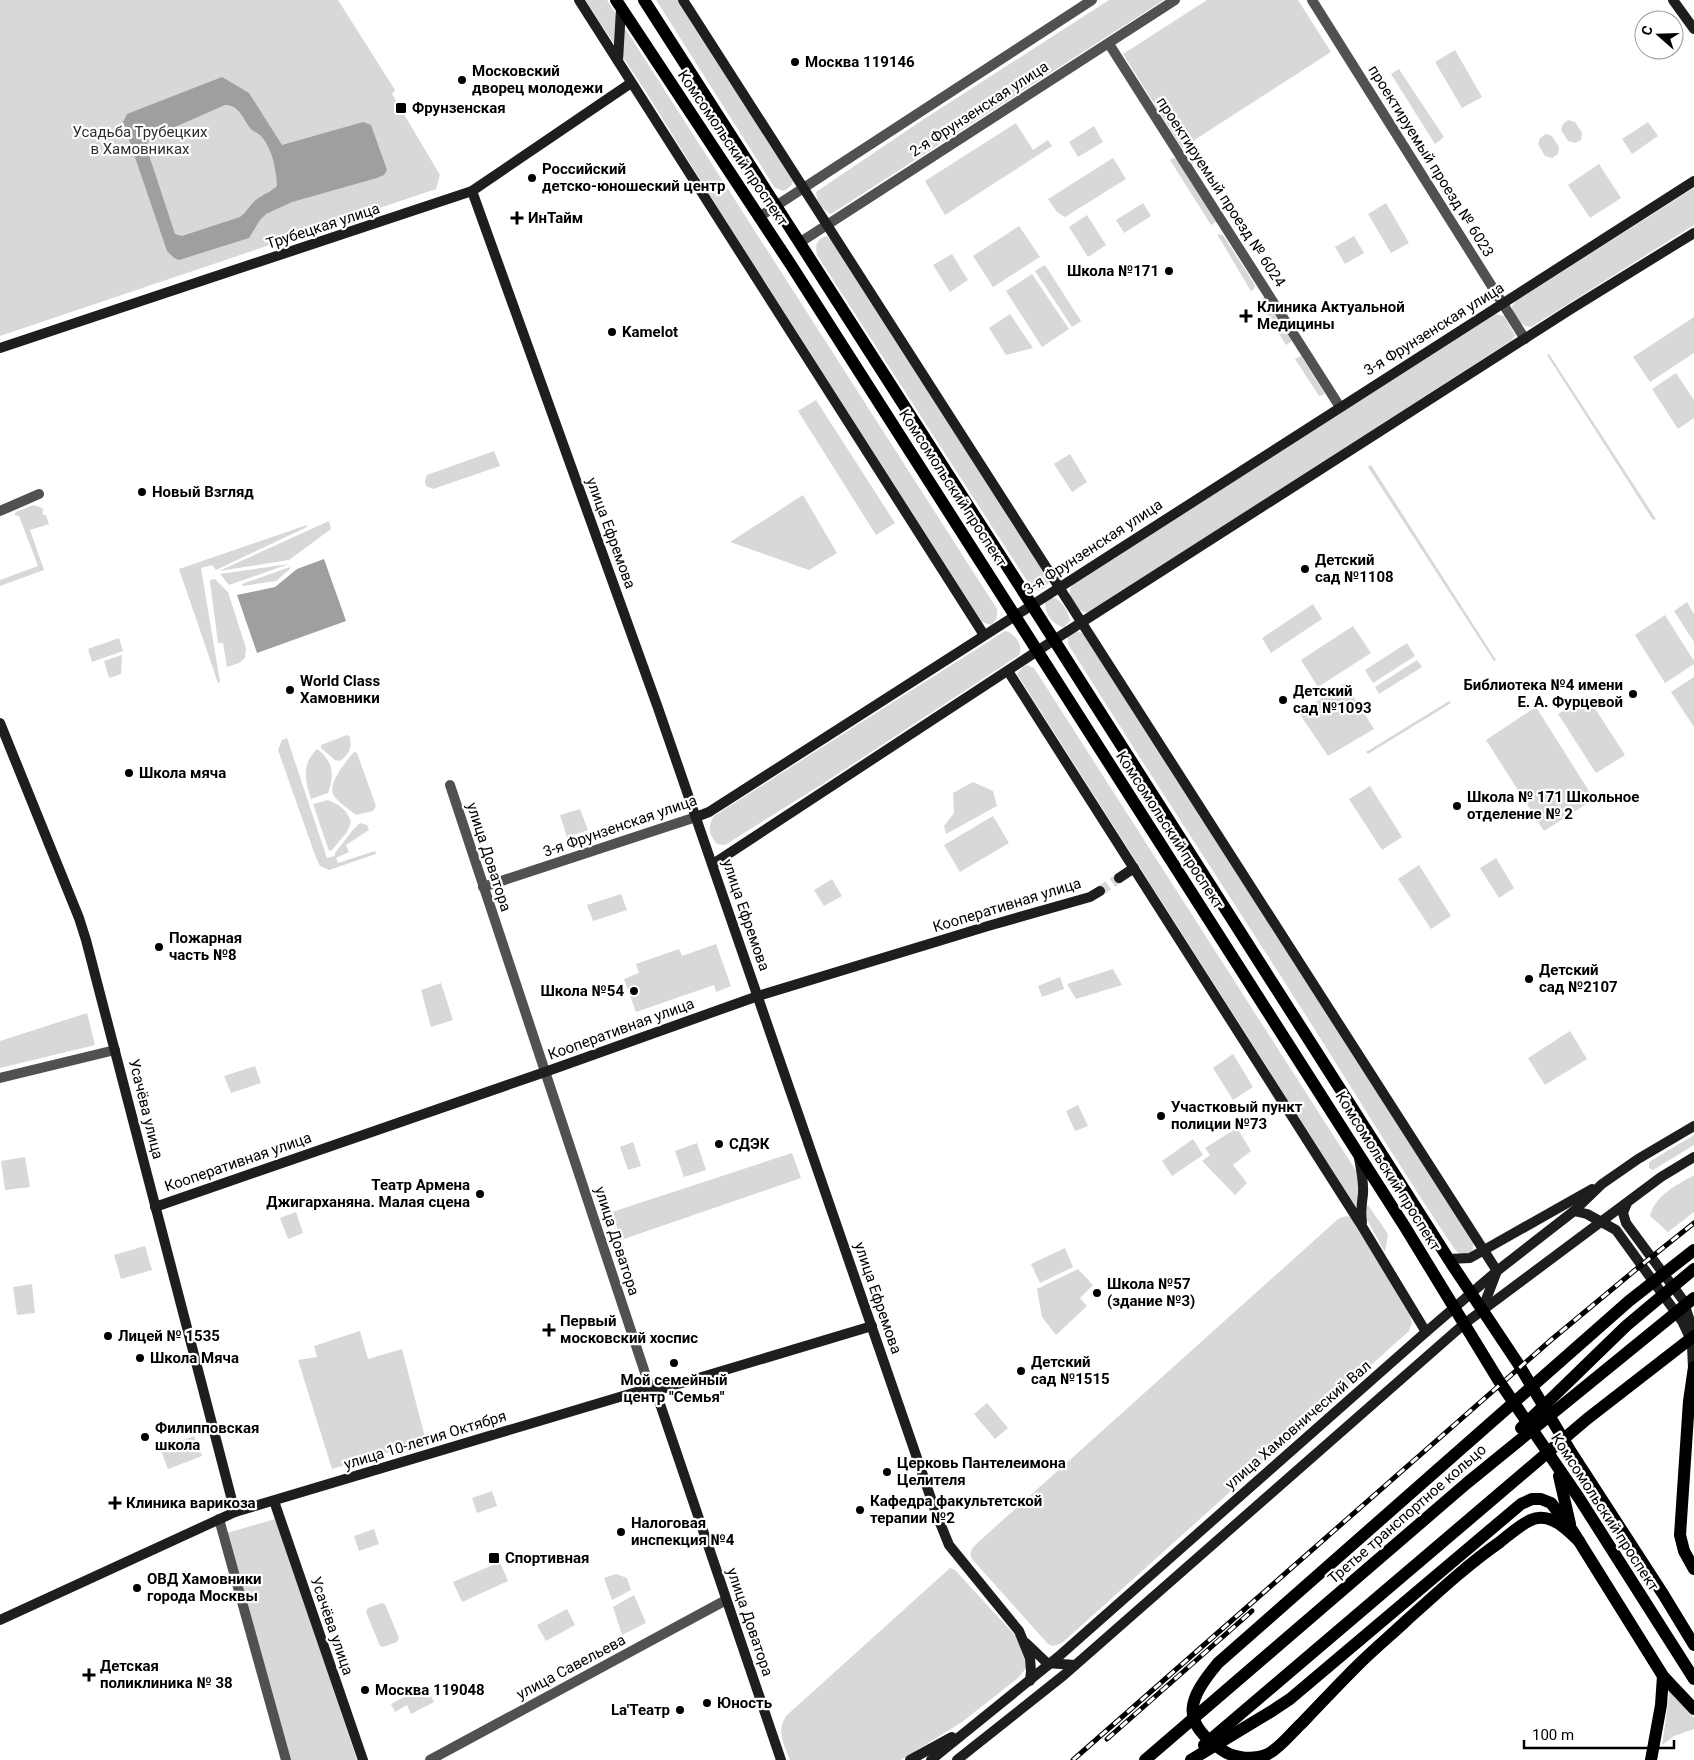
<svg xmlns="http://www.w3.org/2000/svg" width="1694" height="1760" font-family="Roboto,sans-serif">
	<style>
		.green { fill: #d8d8d8 }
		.water { fill: #9f9f9f; fill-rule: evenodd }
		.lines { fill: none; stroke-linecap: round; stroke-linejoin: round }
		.secondary-tunnel { stroke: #d9d9d9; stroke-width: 10; stroke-dasharray: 10 5; stroke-linecap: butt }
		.street { stroke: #515151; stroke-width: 10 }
		.secondary { stroke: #1e1e1e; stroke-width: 10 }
		.primary { stroke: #000; stroke-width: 12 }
		.rail-casing { stroke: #000; stroke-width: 5 }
		.rail { stroke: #fff; stroke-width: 3; stroke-dasharray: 9; stroke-linecap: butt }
		.poi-dot { fill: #000; stroke: #fff; stroke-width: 2 }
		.labels { text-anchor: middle; stroke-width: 4.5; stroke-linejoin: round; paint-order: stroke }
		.poi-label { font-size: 15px; font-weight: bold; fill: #000; stroke: #fff; text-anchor: start }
		.street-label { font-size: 15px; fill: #000; stroke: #fff }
		.park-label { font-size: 15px; fill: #2f2f2f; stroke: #fff }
	</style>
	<rect width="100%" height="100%" fill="#fff"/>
	<g class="green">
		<polygon points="0,0 338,0 395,90 392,94 440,175 436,189 0,336"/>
		<path d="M585 0H607L997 609C998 615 997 621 991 625L982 622 719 210 646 92Z"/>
		<polygon points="656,0 679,0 793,181 792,185 784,191 775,188"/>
		<path d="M1109 0H1164L831 214C821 208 817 203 816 192L918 123Z"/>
		<polygon points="1207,0 1298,0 1331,52 1182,148 1123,54"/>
		<polygon points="1455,50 1482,97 1462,108 1435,62"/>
		<polygon points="1399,69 1444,137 1435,144 1391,74"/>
		<polygon points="1568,120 1575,122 1582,133 1581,140 1575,143 1568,141 1561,130 1563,124"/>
		<polygon points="1648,122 1658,136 1632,154 1622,139"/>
		<polygon points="1016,123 1033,150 1048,140 1052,146 945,215 925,181"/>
		<polygon points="1094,126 1103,142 1078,157 1069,142"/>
		<polygon points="1546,134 1552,136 1559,147 1558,154 1552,158 1545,156 1538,144 1540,138"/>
		<polygon points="1113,158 1126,179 1065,217 1057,212 1048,199"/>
		<polygon points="1173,158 1177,159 1216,222 1211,225 1170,160"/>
		<polygon points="1599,164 1621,198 1590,218 1568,185"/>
		<path d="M1694 188V225L1531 327C1523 328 1513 316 1512 308 1512 305 1514 304 1516 301Z"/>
		<polygon points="1143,203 1151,216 1124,233 1116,220"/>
		<polygon points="1386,203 1409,243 1391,253 1368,214"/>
		<polygon points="1087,215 1106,245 1088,257 1069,227"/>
		<polygon points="1019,226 1040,257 993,287 973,256"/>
		<polygon points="1217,234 1223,235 1255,285 1254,289 1251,291"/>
		<path d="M826 236 831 239 1048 577 1049 582 1045 588 1038 591 1031 587 817 255C815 245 816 240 826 236Z"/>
		<polygon points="1354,236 1364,253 1345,264 1335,247"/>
		<polygon points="952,254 968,280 950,292 933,265"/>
		<polygon points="1045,265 1081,321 1072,327 1035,271"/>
		<polygon points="1032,274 1069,329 1042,347 1006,291"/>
		<polygon points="1264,297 1292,341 1286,345 1258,301"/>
		<polygon points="1010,314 1033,348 1006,355 989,328"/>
		<path d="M1496 314 1504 316 1515 335 1512 340 1090 612C1076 614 1064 595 1073 584Z"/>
		<polygon points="1694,317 1694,353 1650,382 1633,357"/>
		<polygon points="1549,354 1656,519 1653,520 1547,355"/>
		<polygon points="1301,356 1325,394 1319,396 1295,359"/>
		<polygon points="1676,373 1694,400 1694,418 1678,429 1652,389"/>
		<polygon points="816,400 895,523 876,535 798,411"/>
		<polygon points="494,451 500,466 433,489 426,486 425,481 427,475"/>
		<polygon points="1070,454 1087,482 1072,492 1054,464"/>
		<polygon points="1371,465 1496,660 1494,661 1368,467"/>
		<polygon points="803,495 837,553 809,570 730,542"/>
		<polygon points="34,505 42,508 44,511 42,511 43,515 46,515 49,524 30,530 44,570 0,586 0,580 38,566 19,516 14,515 16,512"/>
		<polygon points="329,521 331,529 289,560 219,571"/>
		<polygon points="307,525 307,527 216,570 212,565 201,568 220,682 218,683 179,569"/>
		<polygon points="289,564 229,585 220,574"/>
		<polygon points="290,567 290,569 276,581 243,586 242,584"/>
		<polygon points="215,579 228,592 246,648 245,658 239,663 227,667 223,643 218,643 210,582 210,580"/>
		<path d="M1051 598H1055C1063 602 1069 613 1070 621L1064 627C1054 626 1045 614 1045 603Z"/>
		<polygon points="1687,602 1694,614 1694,642 1674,611"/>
		<polygon points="1313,604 1322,619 1271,653 1262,638"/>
		<polygon points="1665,615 1694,661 1694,664 1665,683 1635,635"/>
		<polygon points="1353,626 1371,653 1318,687 1301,660"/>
		<path d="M1005 631C1015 633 1024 646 1019 655L824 783 725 845 717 844C709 835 707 827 714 816Z"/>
		<path d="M1077 631 1084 634 1473 1242V1250L1470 1254 1461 1255 1456 1251C1406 1177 1360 1101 1312 1025 1231 898 1148 772 1068 644V637Z"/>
		<polygon points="119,638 123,651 92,662 88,649"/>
		<polygon points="1407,643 1415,656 1373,683 1365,670"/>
		<polygon points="122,655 121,674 109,678 104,661"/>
		<polygon points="1417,660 1422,667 1379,694 1375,687"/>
		<polygon points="1027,665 1034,668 1358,1174 1359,1200 1356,1207 1017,674 1023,667"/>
		<polygon points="1694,677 1694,727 1671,692"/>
		<polygon points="1345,683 1374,729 1328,756 1299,713"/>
		<polygon points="1587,696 1625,755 1596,773 1558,714"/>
		<polygon points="1449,701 1451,703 1368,754 1366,752"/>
		<polygon points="1536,707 1594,799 1544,831 1486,740"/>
		<path d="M347 735 350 737C352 749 349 754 340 761L335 760 321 748V745Z"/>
		<polygon points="287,738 327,858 335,856 335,853 352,831 360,823 367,825 369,830 346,845 349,852 336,858 338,863 375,851 376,854 329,870 320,866 315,855 278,750 282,740"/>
		<path d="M317 749C333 761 335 774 328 793L311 799C305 780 301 765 317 749Z"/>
		<path d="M354 752 357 753 376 806 373 811 356 815C350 810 340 804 335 797 325 785 346 762 354 752Z"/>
		<polygon points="973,782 993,791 997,806 946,834 944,826 954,813 953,793"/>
		<polygon points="1370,786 1402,837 1382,850 1349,799"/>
		<path d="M328 800C340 805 347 810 351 822L347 832 332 850 329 851 313 804Z"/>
		<polygon points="580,809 588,830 567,837 560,815"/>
		<polygon points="993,816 1009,843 960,872 944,845"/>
		<polygon points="1496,858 1514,888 1499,898 1480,868"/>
		<polygon points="1419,865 1451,916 1431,929 1398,879"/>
		<polygon points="832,879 842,896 824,906 814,890"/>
		<polygon points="621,894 627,910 593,921 587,905"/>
		<polygon points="716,944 731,986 716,992 714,985 636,1012 624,979 639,973 636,964 679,949 682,956"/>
		<polygon points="1113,969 1122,985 1076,999 1067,984"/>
		<polygon points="1060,977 1064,989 1042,997 1038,986"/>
		<polygon points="441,983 453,1020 431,1027 421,990"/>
		<polygon points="87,1013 95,1045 0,1068 0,1041"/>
		<polygon points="1570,1031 1587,1059 1545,1085 1528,1058"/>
		<polygon points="1233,1054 1253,1087 1233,1100 1213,1068"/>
		<polygon points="255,1066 261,1083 231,1093 224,1076"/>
		<polygon points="1078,1105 1088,1126 1075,1131 1066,1111"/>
		<polygon points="1237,1128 1251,1151 1233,1165 1247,1183 1235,1195 1202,1161 1210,1155 1205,1148"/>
		<polygon points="1694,1135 1694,1145 1653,1170 1649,1168 1649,1162"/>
		<polygon points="1193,1139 1203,1155 1172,1176 1162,1161"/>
		<polygon points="633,1142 641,1166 628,1170 620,1147"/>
		<polygon points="697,1143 706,1170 684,1177 675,1151"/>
		<polygon points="792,1153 801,1178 621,1240 612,1212"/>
		<polygon points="25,1157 30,1187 5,1190 1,1161"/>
		<path d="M1694 1175V1212L1668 1232 1650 1216C1655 1195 1677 1185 1694 1175Z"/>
		<polygon points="1368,1205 1388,1234 1385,1252 1366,1218 1366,1206"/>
		<polygon points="296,1212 303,1233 288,1239 280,1218"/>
		<path d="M1348 1216 1352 1218 1409 1310 1412 1323 1409 1331 1062 1643 1053 1646 1048 1644 972 1559C969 1553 971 1550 975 1545L1337 1220 1342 1217Z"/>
		<polygon points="145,1246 152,1270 121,1279 114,1255"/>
		<polygon points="1065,1248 1073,1267 1040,1283 1031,1264"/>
		<polygon points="1078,1269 1093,1285 1080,1298 1087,1306 1056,1335 1042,1317 1037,1289"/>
		<polygon points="32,1284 35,1313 17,1315 13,1287"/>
		<polygon points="360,1331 368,1359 402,1349 426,1441 332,1469 298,1360 317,1357 314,1346"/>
		<polygon points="987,1403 1008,1428 995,1439 974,1414"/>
		<polygon points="194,1436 202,1456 168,1469 160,1448"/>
		<polygon points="492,1491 497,1506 477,1513 472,1498"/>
		<polygon points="275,1519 279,1526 357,1760 291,1760 227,1533"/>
		<polygon points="374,1529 379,1544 359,1551 354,1536"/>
		<polygon points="500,1562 508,1581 462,1602 453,1582"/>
		<path d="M950 1568 955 1570 1022 1643 1027 1667 1018 1678 962 1722 901 1760H790C784 1744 776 1732 786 1716Z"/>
		<polygon points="616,1574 627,1578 631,1590 612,1600 604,1578"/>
		<polygon points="634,1595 646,1623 622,1635 613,1607"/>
		<polygon points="382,1603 385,1604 399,1638 397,1642 383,1647 380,1646 366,1612 368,1608"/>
		<polygon points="567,1609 575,1625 546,1641 537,1625"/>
		<polygon points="425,1686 434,1702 411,1714 407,1705 395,1712 391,1704"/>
		<polygon points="1668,1688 1694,1718 1694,1729 1674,1736 1662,1745 1669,1697"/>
	</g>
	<g class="water">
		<path d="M222 77 249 93 282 145 363 122 371 125 387 170 384 175 377 178 292 202 266 214 260 220 249 238 179 260 174 258 167 251 123 122 127 114ZM225 105C239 105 243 118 250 128 253 132 259 133 262 137 273 151 276 169 277 186 271 192 264 194 257 199 250 204 247 212 240 217L182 236 175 234 146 146 150 138Z"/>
		<polygon points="324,559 346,621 257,653 237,595 275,587 297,569"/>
	</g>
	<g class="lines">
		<polyline class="secondary-tunnel" points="1100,891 1119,878"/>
		<g class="street">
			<polyline points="1312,0 1525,339"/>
			<polyline points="1109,44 1340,407"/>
			<polyline points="759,217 1092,0"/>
			<polyline points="799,243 1175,0"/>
			<polyline points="0,511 39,494"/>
			<polyline points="450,785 651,1391"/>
			<polyline points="483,887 696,817"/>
			<polyline points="0,1078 115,1050"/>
			<polyline points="219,1519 286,1760"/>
			<polyline points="430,1760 726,1600"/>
		</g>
		<g class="secondary">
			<polyline points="579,0 984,635"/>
			<polyline points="683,0 1497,1271 1482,1310"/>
			<polyline points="1673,0 1694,29"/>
			<polyline points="618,61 621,9"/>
			<polyline points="472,191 658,708 936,1513 949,1545 1019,1631 1030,1658 1031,1671 1030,1681"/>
			<polyline points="0,348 472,191 631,83"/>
			<polyline points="1008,671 1360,1223 1426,1332"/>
			<polyline points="0,723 79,918 86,940 235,1512"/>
			<polyline points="696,817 709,812 1694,181"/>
			<polyline points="713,864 1054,640 1571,309 1694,233"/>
			<polyline points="1119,878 1134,868"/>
			<path d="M1359 1158C1361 1170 1364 1182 1363 1194 1362 1204 1360 1212 1362 1222"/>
			<polyline points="1627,1203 1623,1213 1626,1223 1683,1300 1691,1324 1693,1368"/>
			<polyline points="155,1207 545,1072 758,996 988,926 1090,897 1100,891"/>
			<polyline points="1574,1211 1587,1214 1616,1230 1682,1321 1689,1336"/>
			<polyline points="1448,1259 1470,1258 1592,1189"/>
			<polyline points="651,1391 658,1398 781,1760"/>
			<polyline points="274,1501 363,1760"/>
			<polyline points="0,1620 235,1512 643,1390 651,1391 665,1388 872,1326"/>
			<polyline points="1026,1643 1047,1663 1075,1665"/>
			<polyline points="910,1760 952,1737"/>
			<polyline points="931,1760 1058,1657 1426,1332 1497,1271 1574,1211 1602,1184 1638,1159 1694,1126"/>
			<polyline points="957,1760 1064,1675 1464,1324 1661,1177 1694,1157"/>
		</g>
		<g class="primary">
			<polyline points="616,0 791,265 1405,1227 1499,1381 1579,1498 1694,1679"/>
			<polyline points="644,0 1005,563 1453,1266 1519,1365 1571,1452 1663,1594 1694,1645"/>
			<polyline points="1694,1367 1689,1401 1680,1535 1684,1551 1694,1569"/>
			<polyline points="1521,1428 1626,1326 1694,1269"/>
			<polyline points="1559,1476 1570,1524"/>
			<path d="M1579 1541C1568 1531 1555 1516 1538 1518 1526 1519 1509 1535 1500 1542 1467 1565 1437 1593 1407 1620 1391 1635 1373 1650 1357 1666 1338 1685 1320 1704 1302 1723 1291 1733 1281 1747 1268 1754 1254 1760 1235 1759 1222 1750 1178 1721 1189 1698 1218 1663L1629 1301 1694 1250"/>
			<polyline points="1204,1745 1587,1419 1694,1336"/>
			<polyline points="1145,1760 1467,1483 1694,1298"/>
			<polyline points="1191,1760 1272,1711 1290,1699 1521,1504 1532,1499 1541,1499 1551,1503 1572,1530 1663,1676 1694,1709"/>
			<polyline points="1651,1760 1661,1705 1663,1676"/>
		</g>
		<defs>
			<g id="rail">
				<polyline points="1107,1739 1252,1611"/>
				<polyline points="1073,1760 1551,1340 1634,1271 1694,1223"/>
			</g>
		</defs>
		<use href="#rail" class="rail-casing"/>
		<use href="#rail" class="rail"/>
	</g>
	<g class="poi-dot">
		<circle cx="795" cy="62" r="5"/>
		<circle cx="462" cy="80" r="5"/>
		<rect x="395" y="102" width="12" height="12" rx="2.5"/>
		<circle cx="532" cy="178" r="5"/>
		<path d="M514.5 210.5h5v5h5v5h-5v5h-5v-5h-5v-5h5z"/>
		<circle cx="1169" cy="271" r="5"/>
		<path d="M1243.5 308.5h5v5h5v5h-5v5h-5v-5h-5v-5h5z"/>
		<circle cx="612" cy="332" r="5"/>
		<circle cx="142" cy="492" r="5"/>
		<circle cx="1305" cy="569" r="5"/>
		<circle cx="290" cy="690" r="5"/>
		<circle cx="1633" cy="694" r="5"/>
		<circle cx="1283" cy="700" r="5"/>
		<circle cx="129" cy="773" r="5"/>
		<circle cx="1457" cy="806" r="5"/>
		<circle cx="159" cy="947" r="5"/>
		<circle cx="1529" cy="979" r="5"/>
		<circle cx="634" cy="991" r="5"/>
		<circle cx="1161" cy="1116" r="5"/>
		<circle cx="719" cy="1144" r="5"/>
		<circle cx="480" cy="1194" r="5"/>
		<circle cx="1097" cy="1293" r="5"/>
		<path d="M546.5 1322.5h5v5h5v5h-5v5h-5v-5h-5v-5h5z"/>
		<circle cx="108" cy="1336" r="5"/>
		<circle cx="140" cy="1358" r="5"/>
		<circle cx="674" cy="1363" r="5"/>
		<circle cx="1021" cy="1371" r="5"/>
		<circle cx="145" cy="1437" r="5"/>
		<circle cx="887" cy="1472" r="5"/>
		<path d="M112.5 1495.5h5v5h5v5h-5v5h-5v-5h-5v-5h5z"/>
		<circle cx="860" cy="1510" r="5"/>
		<circle cx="621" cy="1532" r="5"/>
		<rect x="488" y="1552" width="12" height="12" rx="2.5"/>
		<circle cx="137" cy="1588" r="5"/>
		<path d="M86.5 1667.5h5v5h5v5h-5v5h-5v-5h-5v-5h5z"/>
		<circle cx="365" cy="1690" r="5"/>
		<circle cx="707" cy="1703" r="5"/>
		<circle cx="680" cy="1710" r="5"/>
	</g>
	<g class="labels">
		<g class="poi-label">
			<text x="805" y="67">Москва 119146</text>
			<text x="472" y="76">Московский<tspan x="472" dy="17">дворец молодежи</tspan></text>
			<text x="412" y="113">Фрунзенская</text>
			<text x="542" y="174">Российский<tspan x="542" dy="17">детско-юношеский центр</tspan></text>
			<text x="528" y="223">ИнТайм</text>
			<text x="1159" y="276" text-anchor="end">Школа №171</text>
			<text x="1257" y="312">Клиника Актуальной<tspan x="1257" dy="17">Медицины</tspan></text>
			<text x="622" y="337">Kamelot</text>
			<text x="152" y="497">Новый Взгляд</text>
			<text x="1315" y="565">Детский<tspan x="1315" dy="17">сад №1108</tspan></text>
			<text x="300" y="686">World Class<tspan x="300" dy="17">Хамовники</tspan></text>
			<text x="1623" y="690" text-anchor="end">Библиотека №4 имени<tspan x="1623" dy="17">Е. А. Фурцевой</tspan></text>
			<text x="1293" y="696">Детский<tspan x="1293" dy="17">сад №1093</tspan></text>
			<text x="139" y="778">Школа мяча</text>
			<text x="1467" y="802">Школа № 171 Школьное<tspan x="1467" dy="17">отделение № 2</tspan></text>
			<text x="169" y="943">Пожарная<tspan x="169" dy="17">часть №8</tspan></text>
			<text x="1539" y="975">Детский<tspan x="1539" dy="17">сад №2107</tspan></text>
			<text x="624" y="996" text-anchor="end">Школа №54</text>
			<text x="1171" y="1112">Участковый пункт<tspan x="1171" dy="17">полиции №73</tspan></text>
			<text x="729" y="1149">СДЭК</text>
			<text x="470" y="1190" text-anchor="end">Театр Армена<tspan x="470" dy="17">Джигарханяна. Малая сцена</tspan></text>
			<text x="1107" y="1289">Школа №57<tspan x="1107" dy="17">(здание №3)</tspan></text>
			<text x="560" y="1326">Первый<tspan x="560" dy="17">московский хоспис</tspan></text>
			<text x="118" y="1341">Лицей № 1535</text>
			<text x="150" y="1363">Школа Мяча</text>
			<text x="1031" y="1367">Детский<tspan x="1031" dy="17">сад №1515</tspan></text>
			<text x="674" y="1385" text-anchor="middle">Мой семейный<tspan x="674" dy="17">центр "Семья"</tspan></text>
			<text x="155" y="1433">Филипповская<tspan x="155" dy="17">школа</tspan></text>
			<text x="897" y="1468">Церковь Пантелеимона<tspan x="897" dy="17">Целителя</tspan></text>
			<text x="870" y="1506">Кафедра факультетской<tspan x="870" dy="17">терапии №2</tspan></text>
			<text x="126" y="1508">Клиника варикоза</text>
			<text x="631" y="1528">Налоговая<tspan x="631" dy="17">инспекция №4</tspan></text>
			<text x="505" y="1563">Спортивная</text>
			<text x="147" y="1584">ОВД Хамовники<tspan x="147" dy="17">города Москвы</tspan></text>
			<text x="100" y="1671">Детская<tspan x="100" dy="17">поликлиника № 38</tspan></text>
			<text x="375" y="1695">Москва 119048</text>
			<text x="717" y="1708">Юность</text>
			<text x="670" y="1715" text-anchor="end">La'Театр</text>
		</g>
		<g class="street-label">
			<text transform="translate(979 109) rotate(-33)" y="5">2-я Фрунзенская улица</text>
			<text transform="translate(733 148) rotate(56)" y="5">Комсомольский проспект</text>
			<text transform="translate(1431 161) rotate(58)" y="5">проектируемый проезд № 6023</text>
			<text transform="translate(1221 192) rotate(57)" y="5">проектируемый проезд № 6024</text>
			<text transform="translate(323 226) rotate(-18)" y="5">Трубецкая улица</text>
			<text transform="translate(1434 329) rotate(-32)" y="5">3-я Фрунзенская улица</text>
			<text transform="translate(953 488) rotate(57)" y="5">Комсомольский проспект</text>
			<text transform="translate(611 533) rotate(70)" y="5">улица Ефремова</text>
			<text transform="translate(1093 547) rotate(-33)" y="5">3-я Фрунзенская улица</text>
			<text transform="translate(620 826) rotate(-19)" y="5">3-я Фрунзенская улица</text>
			<text transform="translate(1170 830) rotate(57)" y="5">Комсомольский проспект</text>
			<text transform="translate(489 857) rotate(72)" y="5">улица Доватора</text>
			<text transform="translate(1007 905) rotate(-17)" y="5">Кооперативная улица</text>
			<text transform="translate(746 915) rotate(71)" y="5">улица Ефремова</text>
			<text transform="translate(621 1029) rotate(-20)" y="5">Кооперативная улица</text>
			<text transform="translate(146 1109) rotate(76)" y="5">Усачёва улица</text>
			<text transform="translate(238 1162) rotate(-19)" y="5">Кооперативная улица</text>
			<text transform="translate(1388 1171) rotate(58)" y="5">Комсомольский проспект</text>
			<text transform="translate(617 1241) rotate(72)" y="5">улица Доватора</text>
			<text transform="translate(878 1298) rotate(71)" y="5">улица Ефремова</text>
			<text transform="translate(1298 1425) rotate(-41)" y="5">улица Хамовнический Вал</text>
			<text transform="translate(425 1440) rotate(-17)" y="5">улица 10-летия Октября</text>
			<text transform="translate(1605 1512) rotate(57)" y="5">Комсомольский проспект</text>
			<text transform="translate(1407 1514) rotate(-41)" y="5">Третье транспортное кольцо</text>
			<text transform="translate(750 1622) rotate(71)" y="5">улица Доватора</text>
			<text transform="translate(332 1626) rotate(71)" y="5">Усачёва улица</text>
			<text transform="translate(571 1667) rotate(-28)" y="5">улица Савельева</text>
		</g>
		<g class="park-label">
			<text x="140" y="137">Усадьба Трубецких<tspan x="140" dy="17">в Хамовниках</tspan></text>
		</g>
	</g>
	<g transform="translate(1659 35) rotate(290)"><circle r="24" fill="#ffffff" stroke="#999999"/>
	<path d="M0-4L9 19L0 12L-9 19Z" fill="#000000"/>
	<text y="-8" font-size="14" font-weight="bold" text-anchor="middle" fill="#000000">С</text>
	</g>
	<path d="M1524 1740v8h150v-8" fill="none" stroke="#000000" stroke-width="2.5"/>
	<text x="1532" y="1740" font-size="15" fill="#000000" stroke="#ffffff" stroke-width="4" paint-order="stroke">100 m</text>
</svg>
